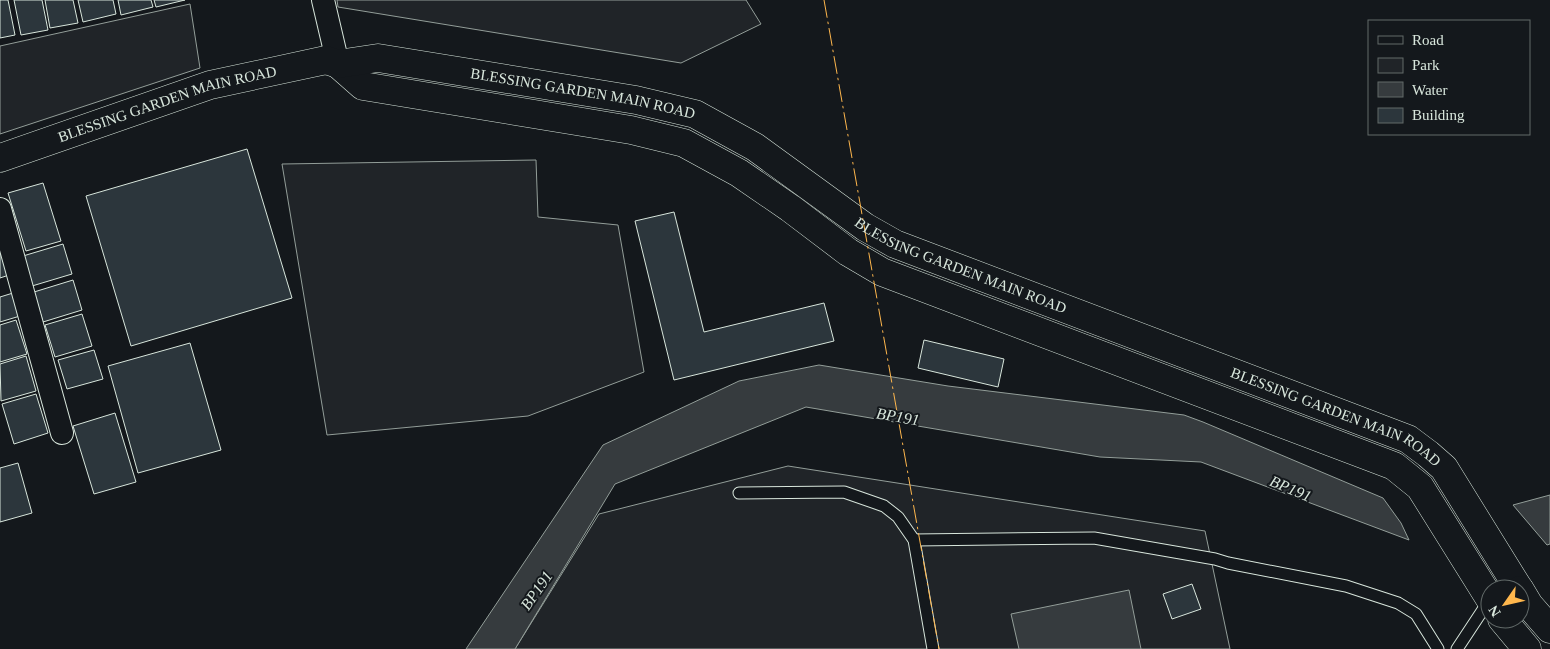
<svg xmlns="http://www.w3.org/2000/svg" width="1550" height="649" font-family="'Times New Roman',serif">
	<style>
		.green { fill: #202428; stroke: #939e99 }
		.water { fill: #363b3e; stroke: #939e99 }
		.building { fill: #2c363c; stroke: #d8e6dc }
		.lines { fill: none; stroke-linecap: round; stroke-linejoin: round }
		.service-casing { stroke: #d8e6dc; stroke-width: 13 }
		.minor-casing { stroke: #d8e6dc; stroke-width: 24 }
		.secondary-casing { stroke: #d8e6dc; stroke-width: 29 }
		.service { stroke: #14181c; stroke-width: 11 }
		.minor { stroke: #14181c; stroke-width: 22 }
		.secondary { stroke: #14181c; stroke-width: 28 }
		.power { stroke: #ffb74d; stroke-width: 1; stroke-dasharray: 18 4 2.5 4; stroke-linecap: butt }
		.labels { text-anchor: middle; stroke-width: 4; stroke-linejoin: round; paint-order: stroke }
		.street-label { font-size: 15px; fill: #d8e6dc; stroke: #14181c }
		.water-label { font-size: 16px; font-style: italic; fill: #d8e6dc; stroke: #14181c }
	</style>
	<rect width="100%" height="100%" fill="#14181c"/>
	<g class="green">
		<polygon points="337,0 746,0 761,24 681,63 338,7"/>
		<polygon points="190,4 200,68 0,134 0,46"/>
		<polygon points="536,160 538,217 618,225 644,372 528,416 327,435 282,164"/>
		<polygon points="788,466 1205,531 1230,649 515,649 599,514"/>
	</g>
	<g class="water">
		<polygon points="819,365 948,386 1184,415 1203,422 1383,498 1401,523 1409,540 1201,462 1100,457 806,407 615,484 515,649 466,649 603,445 739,381"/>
		<polygon points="1550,495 1550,544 1547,545 1513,505"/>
		<polygon points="1129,590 1141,649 1019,649 1011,614"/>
	</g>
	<g class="building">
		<polygon points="0,0 8,0 15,35 0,38"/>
		<polygon points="14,0 42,0 48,30 21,35"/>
		<polygon points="45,0 73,0 78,23 50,28"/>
		<polygon points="78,0 113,0 116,14 83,22"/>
		<polygon points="118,0 151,0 153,7 121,15"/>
		<polygon points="154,0 185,0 156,7"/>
		<polygon points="247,149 292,298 131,346 86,196"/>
		<polygon points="43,183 61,241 26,251 8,193"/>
		<polygon points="674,212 704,332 824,303 834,341 674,380 635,221"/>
		<polygon points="63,244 72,274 32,286 23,256"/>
		<polygon points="0,251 9,275 0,278"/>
		<polygon points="73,280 82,310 43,322 34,292"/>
		<polygon points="13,293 20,316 0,322 0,297"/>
		<polygon points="82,314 92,346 55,357 45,325"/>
		<polygon points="16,320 27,354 0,362 0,325"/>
		<polygon points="924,340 1004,359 998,387 918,368"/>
		<polygon points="190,343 221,450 138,473 108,366"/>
		<polygon points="94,350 103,379 67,389 58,360"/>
		<polygon points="26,356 36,391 1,401 0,364"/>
		<polygon points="36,394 48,433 14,444 2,404"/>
		<polygon points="115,413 136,482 94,494 73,426"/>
		<polygon points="18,463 32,513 0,522 0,468"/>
		<polygon points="1192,584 1201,609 1172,619 1163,594"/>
	</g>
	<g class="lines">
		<defs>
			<g id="service">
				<polyline points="739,493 844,492 884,506 898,517 914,540 933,649"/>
				<polyline points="914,540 1094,538 1215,559 1228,563 1346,586 1398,603 1416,614 1438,649"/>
				<polyline points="1457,649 1490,599"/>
			</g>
			<g id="minor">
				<polyline points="323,0 338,64"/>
				<polyline points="0,209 62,433"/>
			</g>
			<g id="secondary">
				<polyline points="338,64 363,86 631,130 684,143 739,173 790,208 848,252 882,272 1394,466 1420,487 1490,599"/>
				<path id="s1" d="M0 158 210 85 326 60 338 64 378 58 636 100 695 114 755 147 865 227 895 244 1408 439 1428 454 1444 468 1519 589"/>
				<polyline points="1520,590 1529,605 1550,629"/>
				<polyline points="1502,619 1527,649"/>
			</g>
		</defs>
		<use href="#service" class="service-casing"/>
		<use href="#minor" class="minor-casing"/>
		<use href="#secondary" class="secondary-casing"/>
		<use href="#service" class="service"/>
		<use href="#minor" class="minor"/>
		<use href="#secondary" class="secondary"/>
		<polyline class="power" points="824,0 939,649"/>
	</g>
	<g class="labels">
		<g class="street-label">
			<text dy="5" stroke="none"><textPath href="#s1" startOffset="602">BLESSING GARDEN MAIN ROAD</textPath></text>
			<text dy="5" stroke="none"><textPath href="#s1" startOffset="176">BLESSING GARDEN MAIN ROAD</textPath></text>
			<text dy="5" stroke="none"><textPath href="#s1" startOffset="1024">BLESSING GARDEN MAIN ROAD</textPath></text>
			<text dy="5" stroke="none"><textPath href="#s1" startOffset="1429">BLESSING GARDEN MAIN ROAD</textPath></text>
		</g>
		<g class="water-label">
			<text transform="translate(898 416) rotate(10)" y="6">BP191</text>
			<text transform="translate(1291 488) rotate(23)" y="6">BP191</text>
			<text transform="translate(536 590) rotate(-55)" y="6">BP191</text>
		</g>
	</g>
	<rect x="1368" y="20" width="162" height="115" fill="#14181c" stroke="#626a69"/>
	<rect x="1378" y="36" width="25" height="8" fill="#14181c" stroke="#626a69"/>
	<text x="1412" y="45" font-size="15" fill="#d8e6dc">Road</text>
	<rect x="1378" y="58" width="25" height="15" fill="#202428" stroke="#626a69"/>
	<text x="1412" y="70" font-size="15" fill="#d8e6dc">Park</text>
	<rect x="1378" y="82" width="25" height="15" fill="#363b3e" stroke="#626a69"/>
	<text x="1412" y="95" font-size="15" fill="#d8e6dc">Water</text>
	<rect x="1378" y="108" width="25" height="15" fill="#2c363c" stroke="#626a69"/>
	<text x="1412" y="120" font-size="15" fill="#d8e6dc">Building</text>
	<g transform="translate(1505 604) rotate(236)"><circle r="24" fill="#14181c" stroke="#626a69"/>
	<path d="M0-4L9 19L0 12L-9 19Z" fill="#ffb74d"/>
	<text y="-8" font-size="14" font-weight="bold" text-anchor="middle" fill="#d8e6dc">N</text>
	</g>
</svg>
